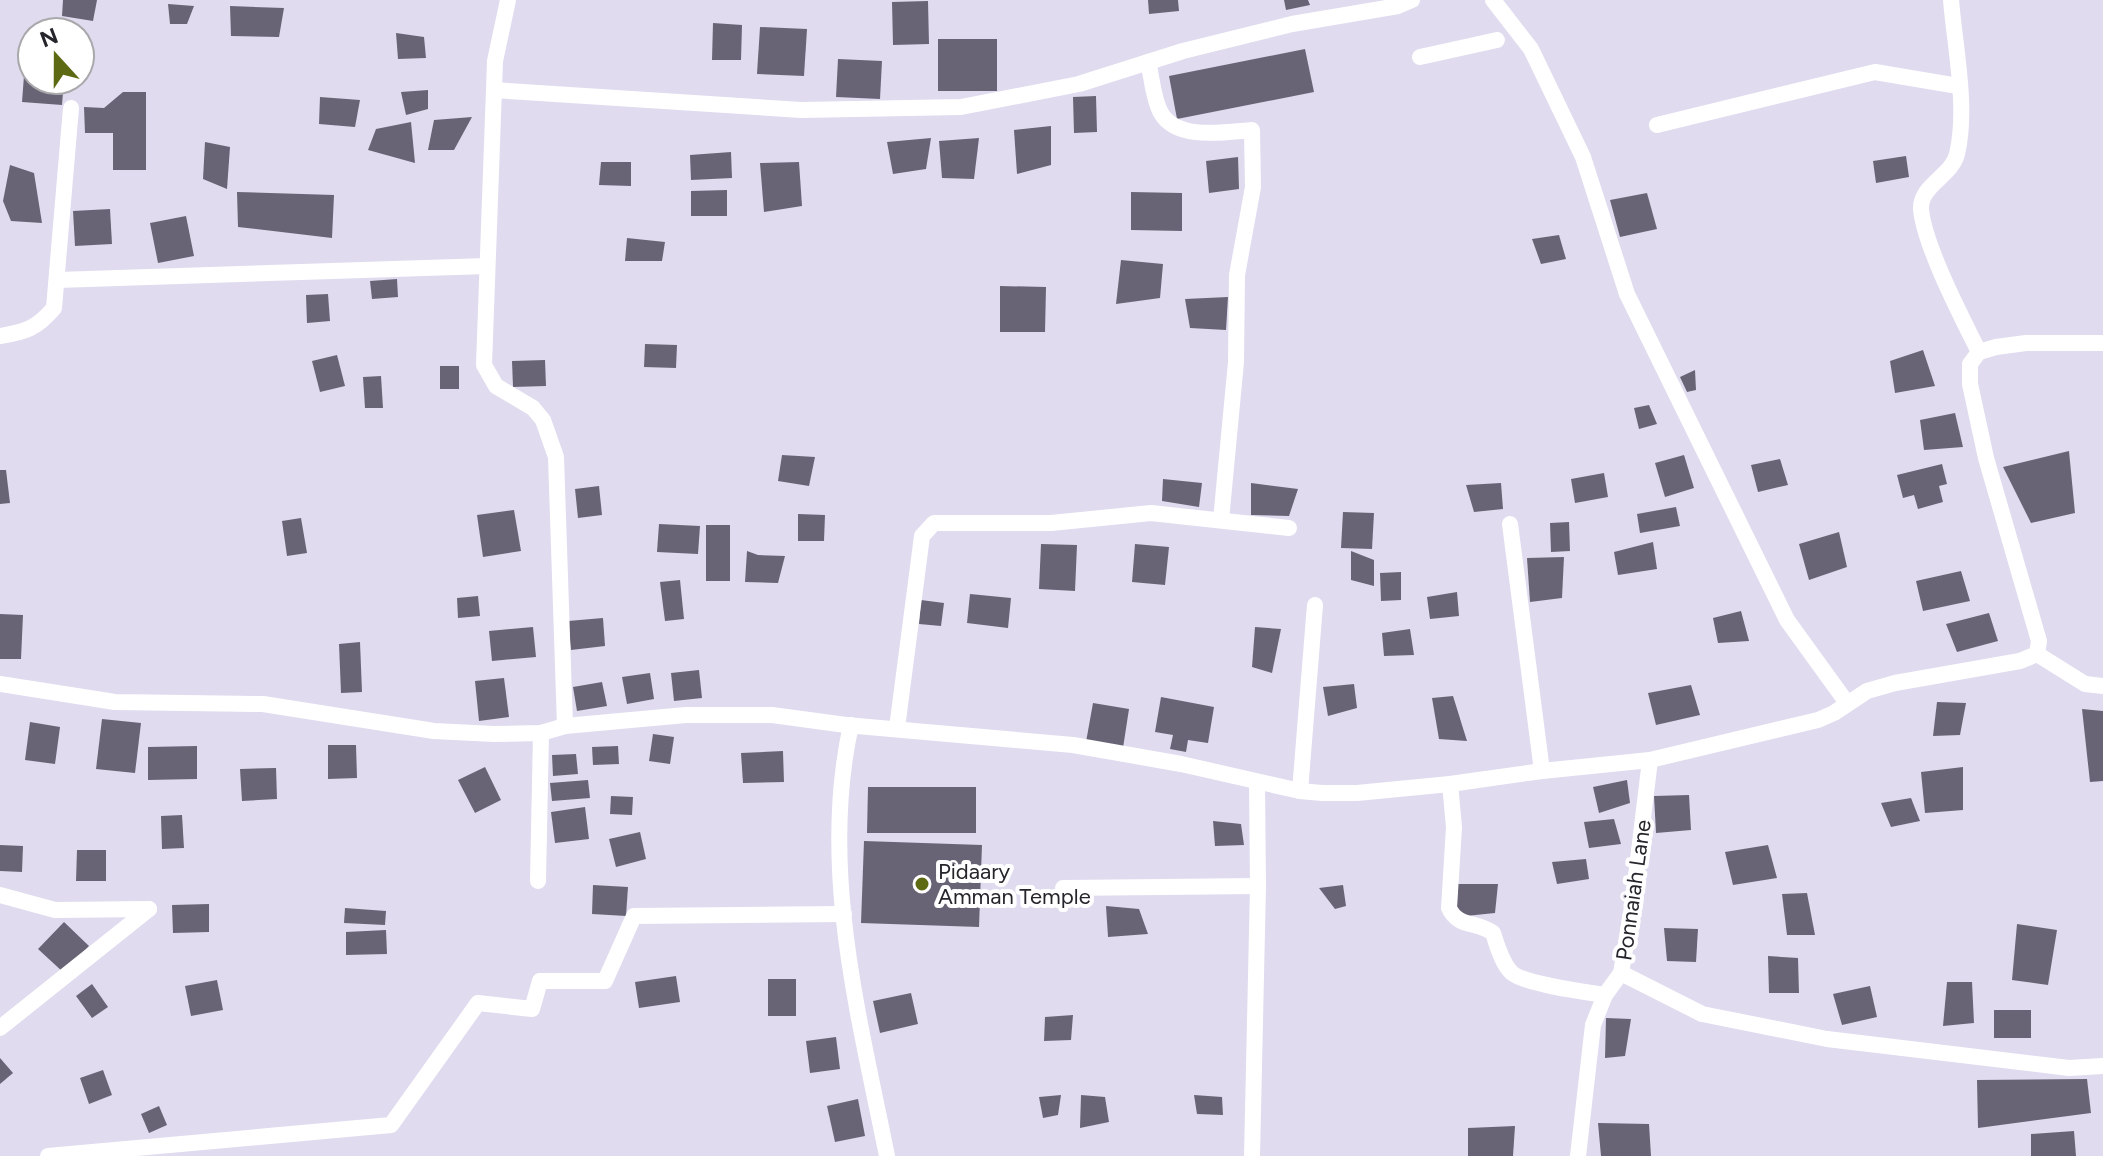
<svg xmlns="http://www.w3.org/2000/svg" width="2103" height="1156" font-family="Figtree,sans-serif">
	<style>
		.building { fill: #696475 }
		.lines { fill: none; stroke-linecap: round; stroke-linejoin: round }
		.street { stroke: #fff; stroke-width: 16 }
		.poi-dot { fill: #5d6a13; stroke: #fff; stroke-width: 3 }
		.labels { text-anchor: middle; stroke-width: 8; stroke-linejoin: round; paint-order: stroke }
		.poi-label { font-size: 22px; fill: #27252c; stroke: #fff; text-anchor: start }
		.street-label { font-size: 22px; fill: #27252c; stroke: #fff }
	</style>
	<rect width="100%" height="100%" fill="#e0dbef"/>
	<g class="building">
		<polygon points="63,0 97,0 93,21 62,16"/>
		<polygon points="1148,0 1178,0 1179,11 1149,14"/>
		<polygon points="1284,0 1308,0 1310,5 1286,10"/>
		<polygon points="928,1 929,44 893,45 892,2"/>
		<polygon points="168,4 194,6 187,24 170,24"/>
		<polygon points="230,6 284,8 279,37 231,36"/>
		<polygon points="713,23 742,25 741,60 712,60"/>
		<polygon points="760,27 807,29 804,76 757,74"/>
		<polygon points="396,33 424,37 426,58 398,59"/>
		<rect x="938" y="39" width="59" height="52"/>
		<polygon points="26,49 32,49 32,80 64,80 62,105 22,102"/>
		<polygon points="1305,49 1314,92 1177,119 1169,76"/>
		<polygon points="838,59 882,61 880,99 836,97"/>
		<polygon points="428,90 428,109 406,115 401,92"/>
		<polygon points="123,92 146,92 146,170 113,170 113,133 85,133 84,107 104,108"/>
		<polygon points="1096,96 1097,132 1074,133 1073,97"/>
		<polygon points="320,97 360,100 355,127 319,124"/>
		<polygon points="472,117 454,150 428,150 434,120"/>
		<polygon points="411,122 415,163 368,150 376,129"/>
		<polygon points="1051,126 1051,165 1017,174 1014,130"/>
		<polygon points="931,138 926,169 893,174 887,142"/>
		<polygon points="979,138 974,179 942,178 939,141"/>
		<polygon points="205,142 230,147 227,189 203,179"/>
		<polygon points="731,152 732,178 691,180 690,155"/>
		<polygon points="1906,156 1909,177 1876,183 1873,161"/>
		<polygon points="1238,157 1239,189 1209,193 1206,161"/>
		<polygon points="601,162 631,162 631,186 599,185"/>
		<polygon points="799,162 802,206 764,212 760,163"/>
		<polygon points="10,165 34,173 42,223 11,221 3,201"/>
		<polygon points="727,190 727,216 691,216 691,191"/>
		<polygon points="237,192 334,195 332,238 238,227"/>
		<polygon points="1131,192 1182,193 1182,231 1131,230"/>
		<polygon points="1647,193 1657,229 1620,237 1610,200"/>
		<polygon points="110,209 112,244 75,246 73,211"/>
		<polygon points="186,216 194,256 158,263 150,223"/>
		<polygon points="1559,235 1566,259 1541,264 1532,239"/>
		<polygon points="627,238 665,242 662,261 625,261"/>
		<polygon points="1121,260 1163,264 1160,298 1116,304"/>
		<polygon points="397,279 398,297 372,299 370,281"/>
		<polygon points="1000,286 1046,287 1045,332 1000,332"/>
		<polygon points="328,294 330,321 307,323 306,295"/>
		<polygon points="1228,297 1226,330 1190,328 1185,299"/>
		<polygon points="645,344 677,345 676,368 644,367"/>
		<polygon points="1923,350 1935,386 1895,393 1890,361"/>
		<polygon points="337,355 345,386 320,392 312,361"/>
		<polygon points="545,360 546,386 513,387 512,361"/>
		<rect x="440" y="366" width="19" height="23"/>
		<polygon points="1695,370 1696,390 1687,392 1680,377"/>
		<polygon points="381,376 383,408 365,408 363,377"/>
		<polygon points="1649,405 1657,424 1639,429 1634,408"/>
		<polygon points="1955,413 1963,447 1924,450 1920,420"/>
		<polygon points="2069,451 2075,513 2031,523 2003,467"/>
		<polygon points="782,455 815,457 809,486 778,481"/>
		<polygon points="1684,455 1694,488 1665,497 1655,463"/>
		<polygon points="1780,459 1788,485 1758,492 1751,465"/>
		<polygon points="1942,464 1947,484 1939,486 1943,502 1918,509 1914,495 1903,498 1897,475"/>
		<polygon points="0,470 6,470 10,503 0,504"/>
		<polygon points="1604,473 1608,497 1575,503 1571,479"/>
		<polygon points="1163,479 1202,483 1199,507 1162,501"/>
		<polygon points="1251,483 1298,489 1289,516 1251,515"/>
		<polygon points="1501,483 1503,509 1474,512 1466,485"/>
		<polygon points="599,486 602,515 578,518 575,489"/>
		<polygon points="1676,507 1680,526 1640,533 1637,514"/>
		<polygon points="514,510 521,551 483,557 477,515"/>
		<polygon points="1343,512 1374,513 1372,549 1341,548"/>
		<polygon points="798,514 825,515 824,541 798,541"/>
		<polygon points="301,518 307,553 287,556 282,521"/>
		<polygon points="1569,522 1570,551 1551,552 1550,523"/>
		<polygon points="659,524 700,526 698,554 657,552"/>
		<rect x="706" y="525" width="24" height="56"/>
		<polygon points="1839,532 1847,567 1809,580 1799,544"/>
		<polygon points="1653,542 1657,569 1618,575 1614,552"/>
		<polygon points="1041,544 1077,545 1075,591 1039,589"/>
		<polygon points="1135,544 1169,547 1165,585 1132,582"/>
		<polygon points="747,551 758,555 785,556 778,583 745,582"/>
		<polygon points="1351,551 1374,560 1374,586 1351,580"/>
		<polygon points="1564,557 1562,598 1530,602 1527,558"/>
		<polygon points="1961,571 1970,601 1923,611 1916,581"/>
		<polygon points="1401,572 1401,600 1381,601 1380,573"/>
		<polygon points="680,580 684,619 665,621 660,582"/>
		<polygon points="1457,592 1459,616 1430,619 1427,597"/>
		<polygon points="970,594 1011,598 1008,628 967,623"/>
		<polygon points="478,596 480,616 458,618 457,598"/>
		<polygon points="921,600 944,603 941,626 919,624"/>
		<polygon points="1741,611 1749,641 1718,643 1713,618"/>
		<polygon points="1989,613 1998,641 1957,652 1946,624"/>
		<polygon points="0,614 23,615 21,659 0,659"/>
		<polygon points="603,618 605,646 571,650 568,621"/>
		<polygon points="533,627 536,657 492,661 489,631"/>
		<polygon points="1255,627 1281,629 1272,673 1252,667"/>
		<polygon points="1410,629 1414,655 1384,656 1382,633"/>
		<polygon points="360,642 362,692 341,693 339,644"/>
		<polygon points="699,670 702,698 674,701 671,673"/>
		<polygon points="650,673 654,699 627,704 622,677"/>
		<polygon points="504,678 509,717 479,721 475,681"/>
		<polygon points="602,682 607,706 577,711 573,687"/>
		<polygon points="1354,684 1357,708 1328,716 1323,687"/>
		<polygon points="1691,685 1700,715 1656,725 1648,693"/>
		<polygon points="1453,696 1467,741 1439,739 1432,698"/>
		<polygon points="1161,697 1214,707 1208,743 1188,740 1186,752 1170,749 1173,735 1155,732"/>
		<polygon points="1937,702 1966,703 1960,735 1933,736"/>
		<polygon points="1093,703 1129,709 1123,748 1086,742"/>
		<polygon points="2082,709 2103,711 2103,781 2090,782"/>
		<polygon points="102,719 141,723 135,773 96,769"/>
		<polygon points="30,722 60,727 55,764 25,760"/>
		<polygon points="653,734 674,737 670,764 649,761"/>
		<polygon points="328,745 356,745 357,778 328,779"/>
		<polygon points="197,746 197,779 148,780 148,747"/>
		<polygon points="618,746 619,764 593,765 592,747"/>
		<polygon points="783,751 784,782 743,783 741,753"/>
		<polygon points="576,754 578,774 553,776 552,755"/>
		<polygon points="485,767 501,800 475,813 458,780"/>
		<polygon points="1963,767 1963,810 1925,813 1921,772"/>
		<polygon points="276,768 277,799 242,801 240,769"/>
		<polygon points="588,780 590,798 552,801 550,783"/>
		<polygon points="1627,780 1630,803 1599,813 1593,787"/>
		<polygon points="868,787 976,787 976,833 867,833"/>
		<polygon points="1689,795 1691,830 1656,833 1654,796"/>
		<polygon points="611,796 633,797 632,815 610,814"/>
		<polygon points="1911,798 1920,821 1891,827 1881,803"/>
		<polygon points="585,807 589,839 555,843 551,812"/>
		<polygon points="182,815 184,848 162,849 161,816"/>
		<polygon points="1614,819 1621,844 1589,848 1584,822"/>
		<polygon points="1213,821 1241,824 1244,845 1215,846"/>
		<polygon points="640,832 646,859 616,867 609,839"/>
		<polygon points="864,841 982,845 979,927 861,923"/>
		<polygon points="0,845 23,846 22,872 0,871"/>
		<polygon points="1768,845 1777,878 1733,885 1725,852"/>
		<polygon points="77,850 106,850 106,881 76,881"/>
		<polygon points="1586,859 1589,879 1557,884 1552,862"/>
		<polygon points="1458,884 1498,884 1495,913 1456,917"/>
		<polygon points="593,885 628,887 626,916 592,914"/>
		<polygon points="1343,885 1346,906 1335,909 1319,888"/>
		<polygon points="1807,893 1815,935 1787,935 1782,894"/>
		<polygon points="209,904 209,932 173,933 172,905"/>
		<polygon points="1106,906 1139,909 1148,934 1108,937"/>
		<polygon points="345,908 386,911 385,925 344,923"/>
		<polygon points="64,922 89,946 64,973 38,949"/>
		<polygon points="2017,924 2057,930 2048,985 2012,980"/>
		<polygon points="1664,928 1698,929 1696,962 1667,961"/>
		<polygon points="386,930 387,954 346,955 346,932"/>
		<polygon points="1768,956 1798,958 1799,993 1769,993"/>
		<polygon points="676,976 680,1002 639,1008 635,982"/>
		<rect x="768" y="979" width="28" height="37"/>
		<polygon points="217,980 223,1010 191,1016 185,986"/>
		<polygon points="1947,982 1972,982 1974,1023 1943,1026"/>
		<polygon points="92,984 108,1007 92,1018 76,996"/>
		<polygon points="1870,986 1877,1017 1842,1025 1833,994"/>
		<polygon points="911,993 918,1024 880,1033 873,1001"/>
		<rect x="1994" y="1010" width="37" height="28"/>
		<polygon points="1073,1015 1071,1040 1044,1041 1045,1017"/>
		<polygon points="1606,1018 1631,1019 1625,1056 1605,1058"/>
		<polygon points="836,1037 840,1069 810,1073 806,1041"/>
		<polygon points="0,1058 13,1073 0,1084"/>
		<polygon points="103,1070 112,1095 89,1104 80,1078"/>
		<polygon points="2087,1079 2091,1113 1978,1128 1977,1080"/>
		<polygon points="1061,1095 1058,1115 1043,1118 1039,1097"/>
		<polygon points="1081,1095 1105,1097 1109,1122 1080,1128"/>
		<polygon points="1194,1095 1222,1097 1223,1115 1197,1114"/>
		<polygon points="858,1099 865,1136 835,1142 827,1106"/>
		<polygon points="159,1106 167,1125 149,1133 141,1114"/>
		<polygon points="1598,1123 1649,1124 1651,1156 1601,1156"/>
		<polygon points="1515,1126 1513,1156 1468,1156 1468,1128"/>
		<polygon points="2074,1131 2076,1156 2031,1156 2031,1134"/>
	</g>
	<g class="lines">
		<g class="street">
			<polyline points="508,0 495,61 484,365 496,386 533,408 543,420 556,457 565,726"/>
			<polyline points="1493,0 1531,49 1583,157 1627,294 1787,620 1847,703"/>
			<path d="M1951 0C1955 48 1968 108 1957 154 1952 176 1920 185 1921 209 1924 245 1962 318 1979 352"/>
			<polyline points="1420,57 1497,40"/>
			<path d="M1148 62C1152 77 1153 99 1161 113 1177 141 1225 132 1252 130L1253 187 1237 275 1236 362 1221 520"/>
			<polyline points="494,90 801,110 961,107 1079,84 1183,51 1292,24 1398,6 1412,0"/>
			<polyline points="1657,125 1875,72 1958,86"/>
			<polyline points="57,280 487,266"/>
			<path d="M0 336C26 332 37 328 54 308L71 108"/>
			<polyline points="1510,524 1542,771"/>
			<polyline points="2037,654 2085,684 2103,686"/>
			<polyline points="0,684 115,702 263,704 434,731 494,734 541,733 565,726 686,715 772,715 846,725 1073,745 1181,764 1300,791 1322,793 1357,793 1450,784 1542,771 1650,760 1818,720 1834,713 1867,691 1895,683 2020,661 2037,654 2039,641 1986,458 1970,384 1970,364 1979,352 1996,347 2026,343 2103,343"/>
			<path d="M851 725C819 868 859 1016 887 1156"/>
			<polyline points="897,728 922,536 934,523 1051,523 1151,513 1289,528"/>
			<path d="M1450 784 1454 827 1449 908C1458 928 1477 921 1493 933 1497 945 1502 964 1512 973 1525 984 1585 992 1605 995"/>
			<polyline points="1300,791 1315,605"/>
			<polyline points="538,881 541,733"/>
			<polyline points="1063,888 1258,886"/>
			<polyline points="0,895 55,910 149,909"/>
			<polyline points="1621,973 1702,1014 1827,1039 2069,1068 2103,1066"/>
			<polyline points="0,1028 149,909"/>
			<polyline points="48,1156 391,1125 478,1003 532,1009 540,981 605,981 634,916 844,914"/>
			<polyline points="1252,1156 1258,886 1257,782"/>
			<polyline points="1578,1156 1593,1025 1605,995 1621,973 1633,901 1650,760"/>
		</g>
	</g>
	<circle class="poi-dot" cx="922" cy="884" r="8"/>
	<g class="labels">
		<g class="poi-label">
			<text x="938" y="879">Pidaary<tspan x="938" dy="25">Amman Temple</tspan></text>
		</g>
		<g class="street-label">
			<text transform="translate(1633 890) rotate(-82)" y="8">Ponnaiah Lane</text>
		</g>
	</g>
	<g transform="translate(56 56) rotate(339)"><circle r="38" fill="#ffffff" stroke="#a9a8ab" stroke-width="2"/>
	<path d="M0-6L14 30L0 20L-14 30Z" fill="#5d6a13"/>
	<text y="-12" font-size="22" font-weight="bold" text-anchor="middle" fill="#27252c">N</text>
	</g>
</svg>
